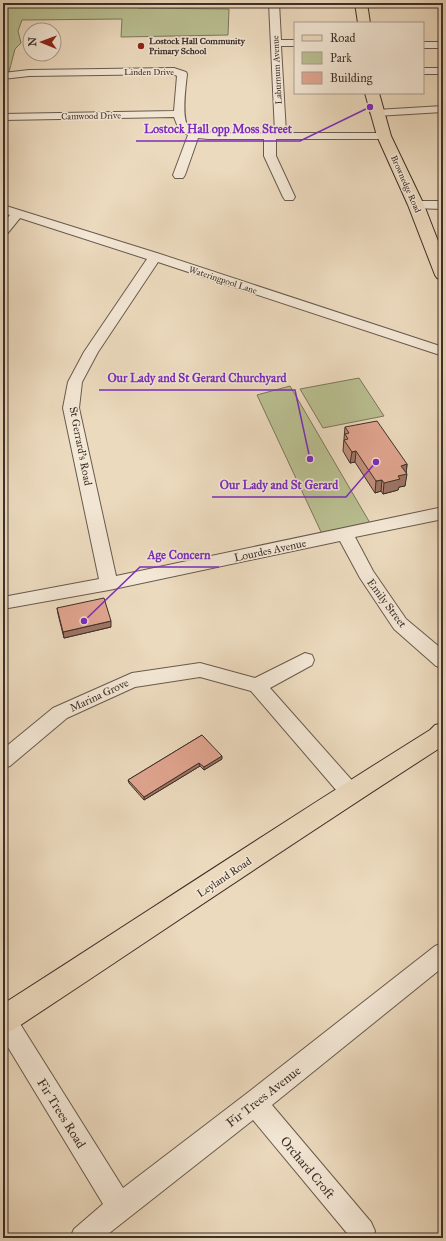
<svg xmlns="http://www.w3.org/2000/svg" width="446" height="1241" font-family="'IM FELL Great Primer',serif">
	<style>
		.green { fill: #b9bf91; stroke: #7b775c }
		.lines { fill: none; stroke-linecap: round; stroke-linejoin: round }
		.minor-casing { stroke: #695a4e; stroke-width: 2 }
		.major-casing { stroke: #3d2f28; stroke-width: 2 }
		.minor { fill: #f3e7d5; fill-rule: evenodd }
		.major { fill: #ecdabe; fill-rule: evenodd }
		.wall { fill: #c28e7c; stroke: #3d2f28 }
		.shaded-wall { fill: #9e7465; stroke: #3d2f28 }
		.building { fill: #e1a590; stroke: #3d2f28 }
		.poi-dot { fill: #8f2418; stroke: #f3e7d5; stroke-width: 1.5 }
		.labels { text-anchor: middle; stroke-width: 3; stroke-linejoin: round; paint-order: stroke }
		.far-poi-label { font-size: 9px; font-weight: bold; fill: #3d2f28; stroke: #f3e7d5; text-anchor: start }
		.far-street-label { font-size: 9px; fill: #3d2f28; stroke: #f3e7d5 }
		.street-label { font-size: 11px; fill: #3d2f28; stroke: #f3e7d5 }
		.near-street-label { font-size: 13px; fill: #3d2f28; stroke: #f3e7d5 }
		.leader { fill: none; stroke: #7b2cbf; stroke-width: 1.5 }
		.callout-dot { fill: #7b2cbf; stroke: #f3e7d5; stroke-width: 1.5 }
		.callout-label { font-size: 12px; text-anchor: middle; font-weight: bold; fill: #7b2cbf; stroke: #f3e7d5; stroke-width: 3; stroke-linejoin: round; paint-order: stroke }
	</style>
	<rect width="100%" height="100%" fill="#ecdabe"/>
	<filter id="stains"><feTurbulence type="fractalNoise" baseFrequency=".005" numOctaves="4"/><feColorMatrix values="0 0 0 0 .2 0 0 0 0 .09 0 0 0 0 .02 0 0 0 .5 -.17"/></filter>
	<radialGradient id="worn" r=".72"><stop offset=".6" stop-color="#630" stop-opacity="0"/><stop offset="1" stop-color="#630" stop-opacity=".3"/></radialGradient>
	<g class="green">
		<polygon points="3,3 138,3 138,8 229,9 228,35 121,37 122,19 22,20 18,31 21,43 15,49 9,72 3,72"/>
		<polygon points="359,378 384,416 323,428 300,389"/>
		<polygon points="290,386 370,523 322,534 257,395"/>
	</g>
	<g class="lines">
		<defs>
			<g id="minor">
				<path d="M269 3H279L281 40H295V46H281L286 133H384L388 134 390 136 388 138 384 139H276V156L295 197 293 200H285L283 197 264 156V139H208L198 138 185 175 183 178H175L173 175 188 135 179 130 174 117 3 120V114L174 111 177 76 173 74 29 76 3 79V73L29 70 174 68 186 72 187 74C186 85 181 117 188 126 196 136 260 133 275 133Z"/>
				<rect x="423" y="42" width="20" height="6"/>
				<rect x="423" y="68" width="20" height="6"/>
				<polygon points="443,106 443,112 376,116 370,113 376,110"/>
				<polygon points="416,201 443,201 443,209 412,208 410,205 412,202"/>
				<polygon points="3,205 160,254 443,347 443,356 158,262 98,352 82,382 79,408 116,576 443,507 443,519 355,537 373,571 406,619 443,650 443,668 436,666 394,629 360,578 340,541 109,590 3,609 3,597 99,579 63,408 68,382 84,352 147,259 20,218 7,234 3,235 3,223 10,215 3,213"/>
				<polygon points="305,653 312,655 314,660 312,665 270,688 357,786 360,792 357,798 350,800 343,798 251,691 200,677 135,687 67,718 10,766 3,768 3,749 53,708 132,673 200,663 255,678"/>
				<polygon points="443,943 443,967 272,1105 371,1222 375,1231 372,1238 351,1238 253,1120 103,1238 70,1238 74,1229 103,1204 3,1039 3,1008 12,1011 123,1188 246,1094 435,946"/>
			</g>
			<g id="major">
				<polygon points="355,3 367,3 370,23 358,23"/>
				<polygon points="365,93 379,93 391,136 424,205 443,254 443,280 437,278 435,275 408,205 377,136"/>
				<path d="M443 723V746C298 839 157 935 13 1030L3 1034V1004C145 913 286 820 430 730L435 725Z"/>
			</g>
		</defs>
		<use href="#minor" class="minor-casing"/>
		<use href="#major" class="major-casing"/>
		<use href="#minor" class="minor"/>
		<use href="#major" class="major"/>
	</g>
	<g class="wall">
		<polygon points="345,427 407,464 405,486 399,487 398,490 383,494 381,491 375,493 355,462 350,463 343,451"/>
		<polygon points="57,608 111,627 64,638 58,614"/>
		<polygon points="202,735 222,759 204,770 200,766 144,800 129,783 128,780"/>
	</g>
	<g class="shaded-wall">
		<polygon points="356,451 355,462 350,463 352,452"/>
		<polygon points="407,464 406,475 407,474 405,486 399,487 398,490 383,494 384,483 401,466"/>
		<polygon points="382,480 381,491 375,493 376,481"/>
		<polygon points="111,621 111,627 64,638 63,632"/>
		<polygon points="222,756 222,759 204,770 204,767"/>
		<polygon points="199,763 200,766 144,800 144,797"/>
	</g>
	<g class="building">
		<polygon points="377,421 407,464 401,466 407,474 398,476 400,479 384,483 382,480 376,481 356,451 352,452 344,440 348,439 345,434 349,433 345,427"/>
		<polygon points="104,598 111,621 63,632 57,608"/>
		<polygon points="202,735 222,756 204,767 199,763 144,797 128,780"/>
	</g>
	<circle class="poi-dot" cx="141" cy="46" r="4"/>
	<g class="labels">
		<g class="far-poi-label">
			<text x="149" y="44">Lostock Hall Community<tspan x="149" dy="10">Primary School</tspan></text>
		</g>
		<g class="far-street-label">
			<text transform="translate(277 70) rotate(-93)" y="3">Laburnum Avenue</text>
			<text x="149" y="75">Linden Drive</text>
			<text transform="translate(91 116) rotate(-1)" y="3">Camwood Drive</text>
			<text transform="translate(406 184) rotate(66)" y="3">Brownedge Road</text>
			<text transform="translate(223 280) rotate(18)" y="3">Wateringpool Lane</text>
		</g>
		<g class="street-label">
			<text transform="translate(81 446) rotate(79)" y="4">St Gerrard's Road</text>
			<text transform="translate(270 550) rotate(-12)" y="4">Lourdes Avenue</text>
			<text transform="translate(387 603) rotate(53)" y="4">Emily Street</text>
			<text transform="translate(99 695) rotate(-25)" y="4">Marina Grove</text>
			<text transform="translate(224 877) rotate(-34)" y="4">Leyland Road</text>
		</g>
		<g class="near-street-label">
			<text transform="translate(263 1096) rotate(-38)" y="5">Fir Trees Avenue</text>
			<text transform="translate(62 1113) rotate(58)" y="5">Fir Trees Road</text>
			<text transform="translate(308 1167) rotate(50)" y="5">Orchard Croft</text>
		</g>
	</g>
	<path class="leader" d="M370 107L300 141H136M310 459L295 390H99M376 462L346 497H212M84 621L140 567H219"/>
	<g class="callout-dot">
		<circle cx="370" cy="107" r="4"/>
		<circle cx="310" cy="459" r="4"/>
		<circle cx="376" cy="462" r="4"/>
		<circle cx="84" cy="621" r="4"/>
	</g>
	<g class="callout-label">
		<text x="218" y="133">Lostock Hall opp Moss Street</text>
		<text x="197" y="382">Our Lady and St Gerard Churchyard</text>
		<text x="279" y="489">Our Lady and St Gerard</text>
		<text x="179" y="559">Age Concern</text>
	</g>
	<rect width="446" height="1241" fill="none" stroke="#ecdabe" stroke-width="16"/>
	<rect x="4" y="4" width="438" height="1233" fill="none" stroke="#3d2f28" stroke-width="2"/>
	<rect x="8" y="8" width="430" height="1225" fill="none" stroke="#3d2f28"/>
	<rect x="294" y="22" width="130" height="72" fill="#f3e7d5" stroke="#aa9d90"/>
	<rect x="302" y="35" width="20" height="6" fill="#ecdabe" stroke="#aa9d90"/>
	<text x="330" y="42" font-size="12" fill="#3d2f28">Road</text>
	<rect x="302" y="52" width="20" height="12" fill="#b9bf91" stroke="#aa9d90"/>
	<text x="330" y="62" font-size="12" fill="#3d2f28">Park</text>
	<rect x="302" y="72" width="20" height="12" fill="#e1a590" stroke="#aa9d90"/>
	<text x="330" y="82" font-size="12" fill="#3d2f28">Building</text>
	<g transform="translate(42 42) rotate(271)"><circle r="19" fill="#f3e7d5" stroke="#aa9d90"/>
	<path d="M0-3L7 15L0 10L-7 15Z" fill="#8f2418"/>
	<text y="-6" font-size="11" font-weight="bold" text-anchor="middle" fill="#3d2f28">N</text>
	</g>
	<rect width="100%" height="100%" filter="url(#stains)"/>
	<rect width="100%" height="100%" fill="url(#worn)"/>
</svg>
